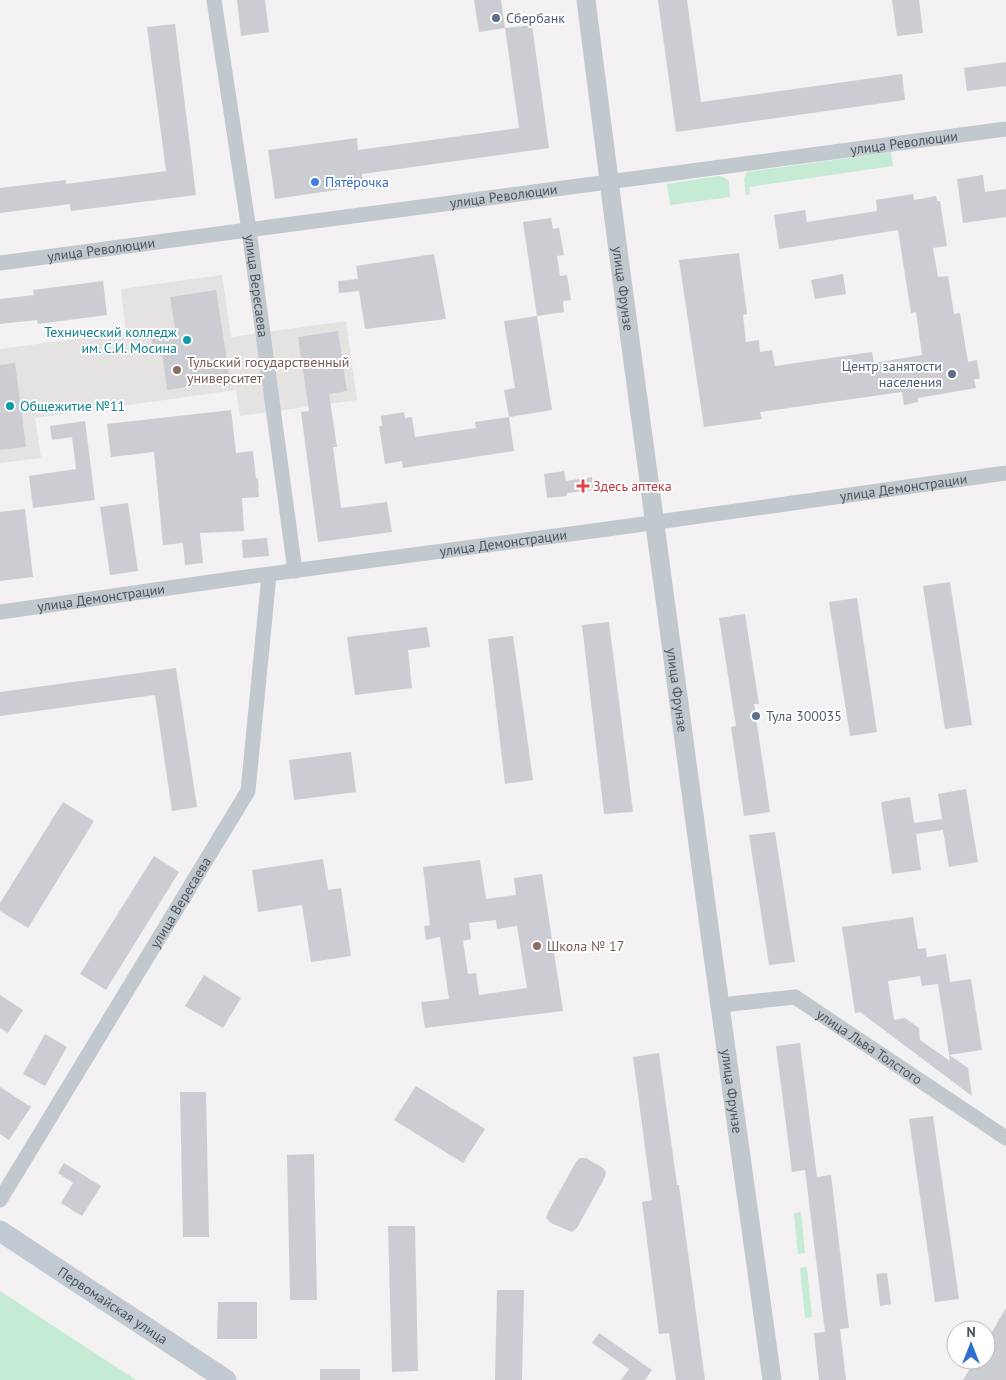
<svg xmlns="http://www.w3.org/2000/svg" width="1006" height="1380" font-family="'PT Sans',sans-serif">
	<style>
		.education { fill: #e4e3e2 }
		.green { fill: #c5ebd5 }
		.building { fill: #cccdd3; fill-rule: evenodd }
		.lines { fill: none; stroke-linecap: round; stroke-linejoin: round }
		.minor { stroke: #c1c8ce; stroke-width: 15 }
		.tertiary { stroke: #c1c8ce; stroke-width: 19 }
		.secondary { stroke: #c1c9d2; stroke-width: 21 }
		.service-dot { fill: #5c6f8a; stroke: #fff; stroke-width: 2 }
		.shop-dot { fill: #3f7fe0; stroke: #fff; stroke-width: 2 }
		.culture-dot { fill: #0f9aa8; stroke: #fff; stroke-width: 2 }
		.education-dot { fill: #8d6e63; stroke: #fff; stroke-width: 2 }
		.health-dot { fill: #e0444e; stroke: #fff; stroke-width: 2 }
		.labels { text-anchor: middle; stroke-width: 4; stroke-linejoin: round; paint-order: stroke }
		.service-label { font-size: 14px; fill: #4e5e75; stroke: #fff; text-anchor: start }
		.street-label { font-size: 14px; fill: #4b545d; stroke: #fff }
		.shop-label { font-size: 14px; fill: #366cbe; stroke: #fff; text-anchor: start }
		.culture-label { font-size: 14px; fill: #0d838f; stroke: #fff; text-anchor: end }
		.education-label { font-size: 14px; fill: #785e54; stroke: #fff; text-anchor: start }
		.health-label { font-size: 14px; fill: #be3a42; stroke: #fff; text-anchor: start }
	</style>
	<rect width="100%" height="100%" fill="#f3f1f1"/>
	<polygon class="education" points="222,275 231,337 346,321 357,400 240,416 236,390 35,418 41,458 0,463 0,349 126,332 121,289"/>
	<g class="green">
		<polygon points="891,152 893,166 749,187 750,194 746,195 744,179 747,172"/>
		<polygon points="718,176 723,177 729,181 730,197 670,205 667,184"/>
		<polygon points="801,1212 805,1253 798,1254 794,1213"/>
		<polygon points="807,1267 812,1317 805,1318 800,1268"/>
		<polygon points="0,1291 136,1380 0,1380"/>
	</g>
	<g class="building">
		<polygon points="237,0 265,0 269,32 241,36"/>
		<polygon points="474,0 501,0 505,28 479,32"/>
		<polygon points="658,0 687,0 701,102 902,74 905,100 676,132"/>
		<polygon points="892,0 919,0 923,33 897,36"/>
		<polygon points="175,24 196,195 71,211 70,204 0,213 0,188 66,180 66,184 166,171 147,27"/>
		<polygon points="532,25 549,148 362,174 363,186 275,199 268,150 357,138 358,150 519,128 505,28"/>
		<polygon points="1006,62 1006,86 967,91 964,68"/>
		<polygon points="983,175 985,192 1006,189 1006,217 963,223 957,179"/>
		<polygon points="913,194 914,200 936,196 937,201 940,201 947,246 933,248 938,277 948,276 954,314 960,313 968,362 977,360 980,379 974,379 976,388 918,398 918,402 904,405 902,392 760,412 762,419 704,427 679,260 739,253 747,314 743,315 746,342 759,340 760,352 772,350 775,366 872,352 874,363 922,355 916,312 911,313 898,230 779,249 774,215 805,210 807,222 877,211 876,200"/>
		<polygon points="551,218 553,229 559,228 564,255 557,256 560,276 567,275 571,300 563,301 564,312 537,316 523,222"/>
		<polygon points="434,254 446,319 365,329 359,291 339,293 338,281 358,279 356,266"/>
		<polygon points="843,274 846,294 815,299 811,280"/>
		<polygon points="103,281 107,315 38,324 37,320 0,324 0,299 34,295 33,290"/>
		<polygon points="216,290 230,380 167,390 162,352 154,353 150,332 175,328 170,297"/>
		<polygon points="537,316 552,410 509,417 504,390 515,388 504,321"/>
		<polygon points="338,331 347,391 329,394 337,447 333,447 341,508 387,502 392,532 318,542 301,412 309,411 298,337"/>
		<polygon points="15,363 26,447 0,450 0,365"/>
		<polygon points="231,410 236,453 253,451 256,479 258,478 259,497 242,498 244,531 200,533 203,563 185,565 183,543 163,545 154,452 111,457 107,424"/>
		<polygon points="404,412 405,418 412,417 415,437 476,428 475,422 509,417 514,451 403,468 402,461 385,464 379,426 382,426 381,416"/>
		<polygon points="85,421 95,500 33,508 29,476 76,469 72,437 52,440 50,426"/>
		<polygon points="564,471 566,481 592,477 594,490 567,493 567,496 547,498 544,474"/>
		<polygon points="128,503 138,571 110,575 100,507"/>
		<polygon points="25,509 33,577 0,581 0,512"/>
		<polygon points="267,538 269,556 243,558 242,540"/>
		<polygon points="950,582 972,725 945,729 923,586"/>
		<polygon points="857,598 877,732 850,736 829,602"/>
		<polygon points="745,614 759,704 754,704 770,812 744,816 731,727 736,726 719,618"/>
		<polygon points="609,622 633,812 604,814 582,625"/>
		<polygon points="427,627 430,647 408,650 412,688 355,695 347,637"/>
		<polygon points="513,636 533,780 505,784 488,639"/>
		<polygon points="176,668 197,807 172,811 155,695 0,716 0,692"/>
		<polygon points="351,752 356,792 294,800 289,760"/>
		<polygon points="966,789 978,862 949,867 943,830 916,834 921,870 892,874 881,802 910,797 914,823 942,819 938,794"/>
		<polygon points="63,802 94,821 28,928 0,911 0,903"/>
		<polygon points="775,832 795,962 769,965 749,835"/>
		<polygon points="154,856 179,872 106,990 80,974"/>
		<polygon points="323,859 328,890 341,888 351,956 311,962 302,905 258,912 252,870"/>
		<path d="M480 860 486 899 516 895 514 878 542 874 563 1011 425 1028 421 1002 449 999 440 937 426 940 424 926 430 925 423 867ZM496 920 497 929 517 926 527 988 479 995 476 973 468 974 463 941 471 939 469 923Z"/>
		<path d="M913 917 918 949 926 948 927 957 946 954 950 982 971 979 982 1050 949 1055 968 1068 972 1096 860 1012 855 1013 842 927ZM920 976 922 986 938 984 950 1061 920 1040 919 1028 905 1018 894 1020 888 981Z"/>
		<polygon points="204,975 241,998 223,1028 185,1006"/>
		<polygon points="0,995 23,1010 8,1033 0,1028"/>
		<polygon points="45,1034 67,1047 45,1086 23,1074"/>
		<polygon points="800,1043 817,1177 831,1175 849,1328 840,1329 846,1380 819,1380 814,1333 825,1332 805,1170 792,1172 776,1046"/>
		<polygon points="659,1053 677,1185 679,1185 705,1380 676,1380 669,1333 659,1334 642,1202 652,1200 633,1057"/>
		<polygon points="416,1086 485,1129 463,1163 394,1120"/>
		<polygon points="0,1087 31,1107 9,1140 0,1134"/>
		<polygon points="180,1092 206,1092 209,1237 183,1237"/>
		<polygon points="933,1116 959,1299 935,1302 909,1119"/>
		<polygon points="314,1154 317,1300 290,1300 287,1155"/>
		<polygon points="580,1158 586,1158 603,1168 606,1172 605,1177 577,1228 572,1232 551,1223 546,1218 548,1212 576,1162"/>
		<polygon points="64,1163 101,1186 82,1216 61,1203 73,1183 58,1173"/>
		<polygon points="388,1226 415,1226 418,1371 392,1372"/>
		<polygon points="887,1273 891,1304 880,1306 876,1274"/>
		<polygon points="497,1290 524,1290 522,1380 495,1380"/>
		<polygon points="218,1302 257,1302 257,1339 217,1339"/>
		<polygon points="1006,1308 1006,1380 963,1380 975,1360 986,1360 986,1342"/>
		<polygon points="599,1333 652,1370 645,1380 621,1380 629,1369 592,1343"/>
		<rect x="320" y="1369" width="40" height="11"/>
	</g>
	<g class="lines">
		<g class="minor">
			<path id="s1" d="M214 0 249 230 295 571"/>
			<path id="s2" d="M0 263 1006 129"/>
			<path id="s3" d="M0 612 239 578 615 528 1006 473"/>
			<path id="s4" d="M721 1005 795 997 1006 1138"/>
			<path id="s5" d="M0 1200 248 791 269 575"/>
		</g>
		<path class="tertiary" id="s6" d="M586 0 617 243 711 941 772 1380"/>
		<path class="secondary" id="s7" d="M0 1231 226 1380"/>
	</g>
	<g class="service-dot">
		<circle cx="496" cy="18" r="5"/>
		<circle cx="952" cy="374" r="5"/>
		<circle cx="756" cy="716" r="5"/>
	</g>
	<circle class="shop-dot" cx="315" cy="182" r="5"/>
	<g class="culture-dot">
		<circle cx="187" cy="340" r="5"/>
		<circle cx="10" cy="406" r="5"/>
	</g>
	<g class="education-dot">
		<circle cx="177" cy="370" r="5"/>
		<circle cx="537" cy="946" r="5"/>
	</g>
	<path class="health-dot" d="M580.5 478.5h5v5h5v5h-5v5h-5v-5h-5v-5h5z"/>
	<g class="labels">
		<g class="service-label">
			<text x="506" y="23">Сбербанк</text>
			<text x="942" y="371" text-anchor="end">Центр занятости<tspan x="942" dy="16">населения</tspan></text>
			<text x="766" y="721">Тула 300035</text>
		</g>
		<g class="street-label">
			<text dy="5" stroke="none"><textPath href="#s2" startOffset="912">улица Революции</textPath></text>
			<text dy="5" stroke="none"><textPath href="#s2" startOffset="508">улица Революции</textPath></text>
			<text dy="5" stroke="none"><textPath href="#s2" startOffset="102">улица Революции</textPath></text>
			<text dy="5" stroke="none"><textPath href="#s1" startOffset="289">улица Вересаева</textPath></text>
			<text dy="5" stroke="none"><textPath href="#s6" startOffset="291">улица Фрунзе</textPath></text>
			<text dy="5" stroke="none"><textPath href="#s3" startOffset="912">улица Демонстрации</textPath></text>
			<text dy="5" stroke="none"><textPath href="#s3" startOffset="508">улица Демонстрации</textPath></text>
			<text dy="5" stroke="none"><textPath href="#s3" startOffset="102">улица Демонстрации</textPath></text>
			<text dy="5" stroke="none"><textPath href="#s6" startOffset="696">улица Фрунзе</textPath></text>
			<text dy="5" stroke="none"><textPath href="#s5" startOffset="348">улица Вересаева</textPath></text>
			<text dy="5" stroke="none"><textPath href="#s4" startOffset="164">улица Льва Толстого</textPath></text>
			<text dy="5" stroke="none"><textPath href="#s6" startOffset="1101">улица Фрунзе</textPath></text>
			<text dy="5" stroke="none"><textPath href="#s7" startOffset="135">Первомайская улица</textPath></text>
		</g>
		<g class="shop-label">
			<text x="325" y="187">Пятёрочка</text>
		</g>
		<g class="culture-label">
			<text x="177" y="337">Технический колледж<tspan x="177" dy="16">им. С.И. Мосина</tspan></text>
			<text x="20" y="411" text-anchor="start">Общежитие №11</text>
		</g>
		<g class="education-label">
			<text x="187" y="367">Тульский государственный<tspan x="187" dy="16">университет</tspan></text>
			<text x="547" y="951">Школа № 17</text>
		</g>
		<g class="health-label">
			<text x="593" y="491">Здесь аптека</text>
		</g>
	</g>
	<g transform="translate(971 1345)"><circle r="24" fill="#ffffff" stroke="#b7bbbe"/>
	<path d="M0-4L9 19L0 12L-9 19Z" fill="#2d6ed1"/>
	<text y="-8" font-size="14" font-weight="bold" text-anchor="middle" fill="#4b545d">N</text>
	</g>
</svg>
